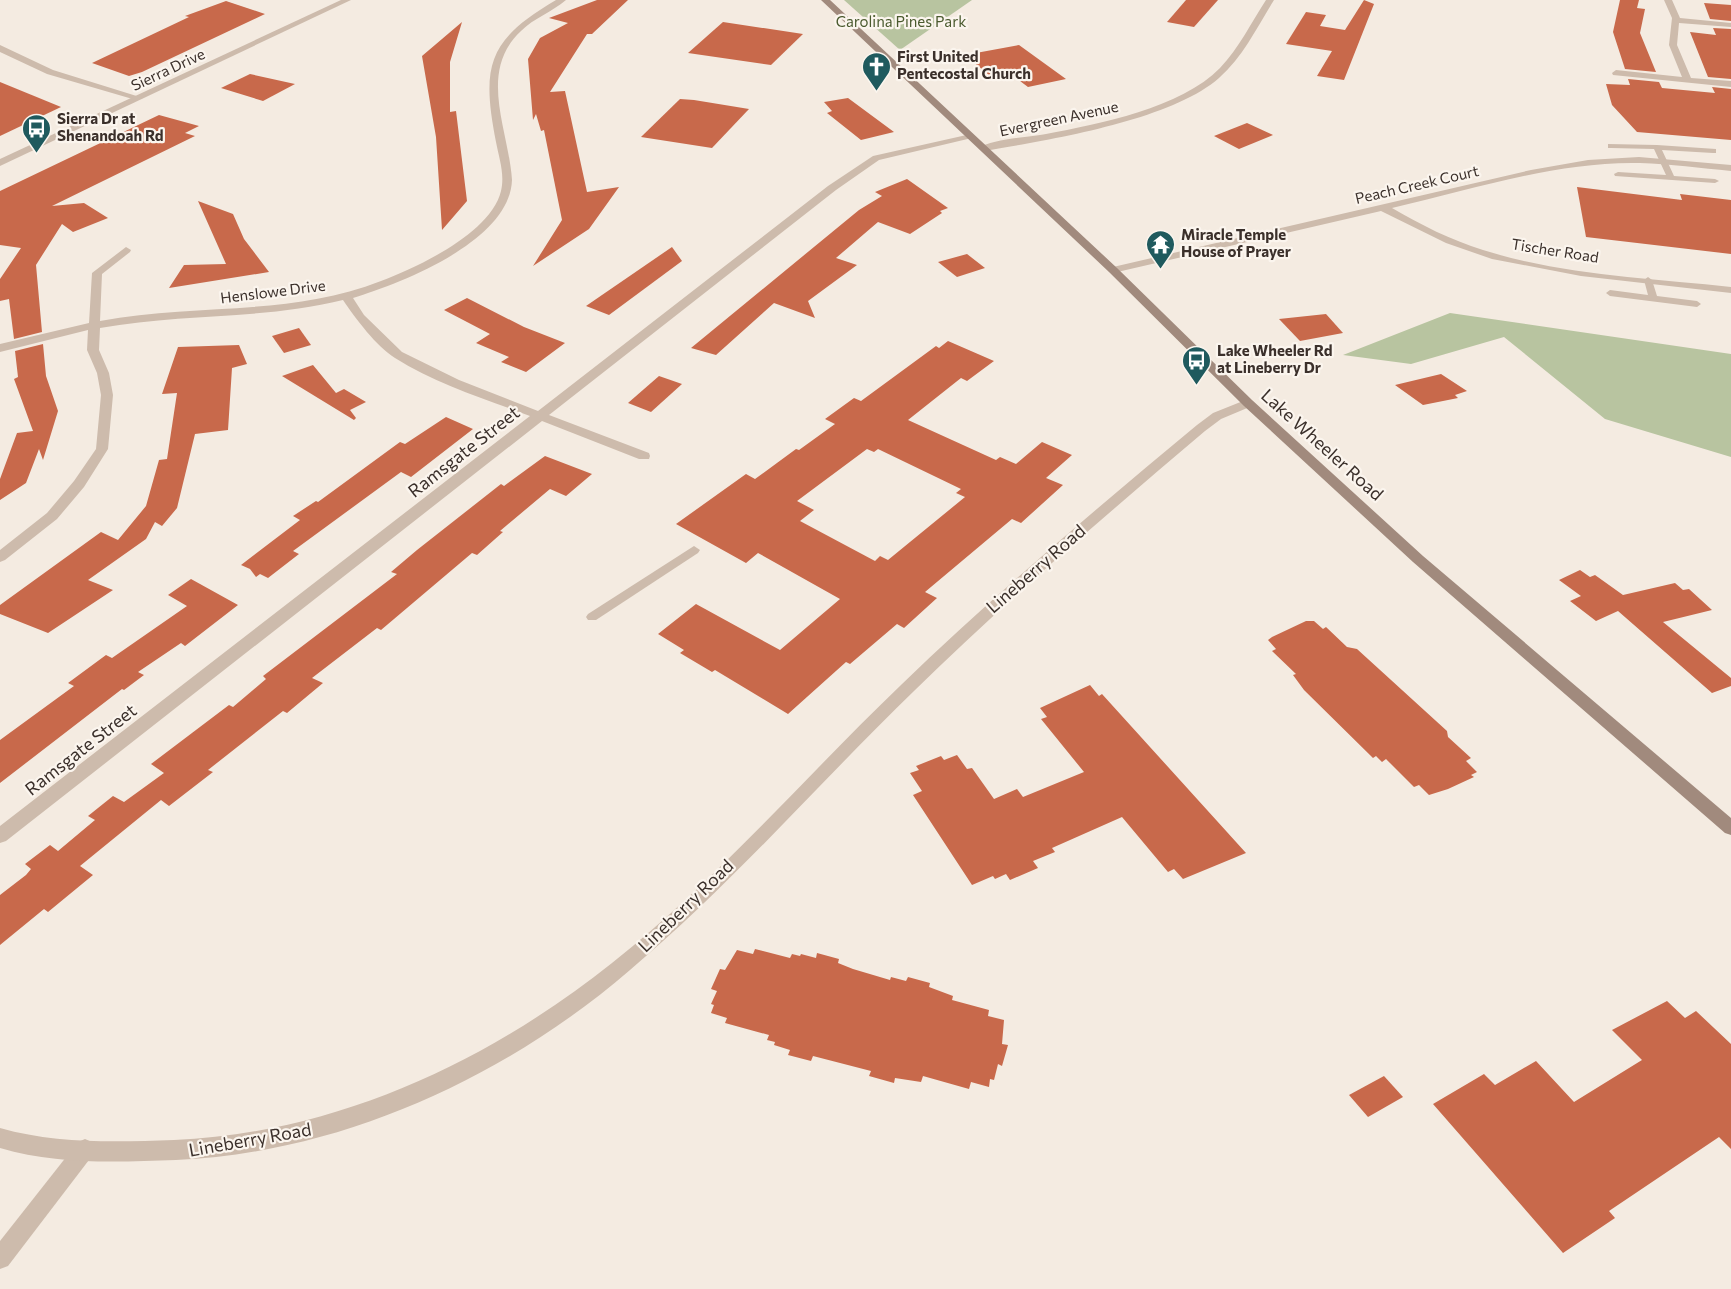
<svg xmlns="http://www.w3.org/2000/svg" width="1731" height="1289" font-family="Commissioner,sans-serif">
	<style>
		.green { fill: #b8c4a0 }
		.building { fill: #c8694b; fill-rule: evenodd }
		.lines { fill: none; stroke-linecap: round; stroke-linejoin: round }
		.service { fill: #cdbbac; fill-rule: evenodd }
		.minor { fill: #cdbbac; fill-rule: evenodd }
		.tertiary { fill: #cdbbac; fill-rule: evenodd }
		.secondary { fill: #a18a7d; fill-rule: evenodd }
		.labels { text-anchor: middle; stroke-width: 4.5; stroke-linejoin: round; paint-order: stroke }
		.far-park-label { font-size: 15px; fill: #4a5a2e; stroke: #fbf5ee }
		.far-poi-label { font-size: 15px; font-weight: bold; fill: #3b302b; stroke: #fbf5ee; text-anchor: start }
		.far-street-label { font-size: 15px; fill: #3b302b; stroke: #fbf5ee }
		.street-label { font-size: 18px; fill: #3b302b; stroke: #fbf5ee }
	</style>
	<rect width="100%" height="100%" fill="#f4ebe1"/>
	<g class="green">
		<polygon points="844,0 972,0 900,50"/>
		<polygon points="1450,313 1731,354 1731,457 1605,419 1504,337 1411,364 1343,355"/>
	</g>
	<g class="building">
		<polygon points="597,0 628,0 592,34 587,34 550,92 565,91 587,192 619,187 589,229 533,266 562,220 544,130 541,131 536,114 533,120 528,59 540,38 568,23 549,18"/>
		<polygon points="1186,0 1218,0 1194,27 1167,22"/>
		<polygon points="1364,0 1374,4 1344,80 1317,76 1332,51 1286,44 1306,12 1326,15 1320,26 1345,30"/>
		<polygon points="1620,0 1639,0 1637,8 1645,9 1640,33 1656,72 1625,69 1613,32"/>
		<polygon points="226,1 265,14 142,72 129,76 92,63 189,17 185,16"/>
		<polygon points="1704,3 1731,5 1731,21 1710,19"/>
		<polygon points="462,22 450,62 450,112 456,111 467,201 442,230 436,137 422,56"/>
		<polygon points="723,22 803,34 771,65 688,53"/>
		<polygon points="1713,28 1731,29 1731,79 1708,77 1690,32 1716,35"/>
		<polygon points="1019,45 1066,79 1028,87 1008,72 989,75 965,55"/>
		<polygon points="250,74 295,84 263,101 221,88"/>
		<polygon points="1628,79 1659,82 1662,88 1715,93 1712,87 1731,89 1731,140 1637,132 1612,105 1606,84 1630,85"/>
		<polygon points="0,82 61,107 0,136"/>
		<polygon points="848,98 894,132 861,140 827,113 832,111 824,102"/>
		<polygon points="680,99 694,100 749,109 712,148 641,137"/>
		<polygon points="159,115 199,126 185,133 195,136 52,206 84,203 108,218 73,232 62,224 36,265 42,332 14,339 9,299 0,301 0,279 21,248 0,245 0,191"/>
		<polygon points="1247,123 1273,135 1239,149 1214,136"/>
		<polygon points="907,179 948,208 940,211 942,213 910,234 878,222 836,258 857,265 808,301 815,318 774,303 716,355 691,348 859,210 882,196 875,192"/>
		<polygon points="1577,187 1682,200 1680,194 1731,200 1731,254 1586,237"/>
		<polygon points="198,201 233,214 244,239 269,272 169,288 184,265 226,264"/>
		<polygon points="672,247 682,261 609,315 586,306"/>
		<polygon points="967,254 985,268 957,277 938,262"/>
		<polygon points="467,298 524,327 565,343 526,372 501,362 509,357 476,343 490,334 444,310"/>
		<polygon points="1326,314 1343,333 1300,341 1279,319"/>
		<polygon points="299,328 311,345 284,353 272,336"/>
		<path d="M948 341 994 361 967 381 961 378 908 420 996 460 1000 457 1016 464 1042 442 1072 455 1046 478 1063 485 1021 523 1012 519 925 592 937 598 904 628 897 624 850 664 846 662 788 714 715 670 712 672 680 653 684 650 658 634 696 604 780 650 840 599 758 553 746 563 676 524 746 474 755 479 796 449 799 450 835 424 825 419 854 398 861 401 936 346 939 348ZM867 449 874 452 878 449 961 489 956 493 965 497 888 560 880 556 875 561 800 521 814 510 797 501Z"/>
		<polygon points="43,344 46,376 58,411 43,460 39,449 26,483 0,500 0,479 17,433 33,431 14,379 18,377 15,351"/>
		<polygon points="239,345 247,364 232,368 228,430 195,434 177,508 162,526 155,522 146,539 88,580 113,590 48,633 0,614 0,605 101,532 118,540 146,506 159,460 167,459 177,393 162,394 178,347"/>
		<polygon points="313,365 336,393 344,389 366,402 350,410 356,418 354,420 282,376"/>
		<polygon points="1441,374 1467,391 1455,395 1458,398 1423,405 1395,385"/>
		<polygon points="659,376 682,384 651,412 628,403"/>
		<polygon points="446,417 473,429 411,477 401,472 293,551 299,554 268,578 260,574 256,577 250,569 241,565 300,520 293,516 316,501 318,502 400,442 405,444"/>
		<polygon points="545,456 592,474 566,496 550,489 500,531 503,532 477,555 472,553 381,630 377,628 312,678 323,683 287,713 283,711 208,770 213,772 169,806 161,800 80,866 93,875 48,912 44,909 0,945 0,895 26,875 31,869 25,864 50,845 58,851 95,820 88,816 113,796 124,802 164,773 151,764 229,705 233,707 266,679 263,676 397,574 391,572 417,550 501,484 504,486"/>
		<polygon points="1580,570 1590,577 1595,575 1623,595 1675,583 1683,590 1689,589 1712,610 1663,622 1731,678 1731,686 1712,693 1618,611 1596,621 1570,601 1581,596 1559,580"/>
		<polygon points="191,579 238,605 185,646 181,643 138,672 144,675 124,690 122,689 0,783 0,740 74,686 68,683 106,655 112,658 187,606 168,595"/>
		<polygon points="1306,621 1314,621 1323,629 1326,627 1347,647 1357,649 1447,731 1448,737 1471,758 1466,761 1477,772 1471,775 1474,777 1448,789 1429,795 1419,785 1414,787 1386,759 1382,762 1376,756 1373,758 1304,690 1293,675 1296,674 1272,651 1276,649 1268,640 1272,637"/>
		<polygon points="1090,685 1099,696 1102,694 1246,853 1183,879 1174,869 1168,872 1122,817 1052,848 1055,852 1033,861 1038,868 1010,880 1006,874 995,879 993,876 972,885 913,795 922,791 910,773 919,770 916,766 941,756 944,760 957,755 967,769 972,768 994,799 1017,789 1023,797 1084,772 1041,719 1047,717 1040,708"/>
		<polygon points="755,949 790,958 792,954 800,956 801,954 816,958 817,953 839,959 838,963 853,969 890,980 891,977 906,981 908,977 930,983 929,987 953,996 952,1000 989,1010 988,1016 1004,1020 1002,1044 1008,1045 1002,1066 998,1064 994,1080 990,1079 989,1087 971,1082 969,1089 923,1076 921,1082 895,1078 894,1083 869,1076 871,1071 813,1056 811,1061 788,1055 790,1050 774,1045 775,1042 767,1040 769,1035 725,1023 727,1018 711,1013 714,1005 711,1004 717,991 711,989 720,969 725,970 737,950 753,954"/>
		<polygon points="1667,1001 1685,1018 1696,1011 1731,1044 1731,1149 1719,1137 1609,1211 1615,1218 1563,1253 1433,1104 1484,1074 1495,1085 1536,1061 1574,1102 1642,1060 1612,1030"/>
		<polygon points="1384,1076 1403,1097 1368,1117 1349,1095"/>
	</g>
	<g class="lines">
		<g class="service">
			<polygon points="1608,144 1657,145 1716,149 1716,153 1713,153 1662,150 1674,176 1715,179 1719,181 1715,183 1615,176 1614,174 1618,172 1666,175 1654,149 1611,148 1608,148"/>
			<polygon points="1648,277 1652,280 1657,296 1697,301 1701,304 1697,307 1610,296 1606,293 1610,290 1648,295 1644,280"/>
			<polygon points="694,546 700,550 698,553 596,620 588,620 586,617 588,614"/>
		</g>
		<g class="minor">
			<path d="M556 0H566C552 12 534 18 521 31 477 72 509 130 512 180 510 241 402 283 353 298L364 315 402 352 459 380 538 411 828 186 873 156 971 134 976 137 879 160 836 190 549 415 649 453 650 456 649 459H639L542 421 6 841 0 843V826L530 416C485 399 436 384 395 358 376 346 356 319 343 300 263 320 181 313 100 328L99 350 109 373 113 395 108 449 84 487 57 519 5 560 0 562V550L47 513 74 481 96 449 101 395 97 373 87 350 88 330 0 352V344L89 323 92 273 126 247 131 250 130 252 102 274 100 321C195 303 289 317 381 281 418 267 491 233 501 191 505 174 499 158 496 142 481 65 488 40 556 0Z"/>
			<path d="M1266 0H1274C1257 27 1243 57 1219 78 1170 121 1048 140 984 151L979 148C991 139 1030 137 1046 134 1099 124 1181 108 1220 68 1239 48 1251 23 1266 0Z"/>
			<polygon points="1664,0 1672,0 1680,18 1731,23 1731,27 1679,23 1677,45 1691,78 1731,81 1731,87 1613,75 1612,73 1616,70 1682,77 1669,45 1672,18"/>
			<polygon points="0,45 53,70 143,98 136,100 47,74 0,52"/>
			<path d="M1639 157 1731 165V171C1701 168 1670 164 1640 163 1557 161 1472 190 1392 208 1421 225 1451 240 1483 250 1562 275 1649 278 1731 287V293L1581 276 1492 259 1446 243 1381 211 1113 273 1108 270 1113 267 1531 170 1588 160Z"/>
			<polygon points="85,1139 92,1142 95,1149 92,1156 8,1266 0,1269 0,1241 78,1142"/>
		</g>
		<g class="tertiary">
			<polygon points="341,0 351,0 0,166 0,159"/>
			<path d="M1248 399 1254 403 1252 406 1221 419 1205 431C1106 515 1007 600 914 691 819 783 732 884 630 970 506 1077 341 1153 176 1160 117 1162 57 1165 0 1148V1128C56 1144 116 1142 174 1140 336 1133 486 1063 612 963 717 880 805 777 901 685 995 594 1096 509 1197 425L1213 413Z"/>
		</g>
		<polygon class="secondary" points="821,0 830,0 1117,268 1252,400 1423,556 1731,818 1731,835 1725,833 1413,562 1244,406 1109,272"/>
	</g>
	<defs>
		<symbol id="church-pin" viewBox="-11 -11 22 30"><path d="M0 17L-7.5 6A9.5 9.5 0 1 1 7.5 6Z" fill="#1f5a5e" stroke="#fbf5ee"/><path d="M-1.2-6h2.4v3.5h3.3v2.4h-3.3V6h-2.4V-.1h-3.3v-2.4h3.3Z" fill="#fff"/></symbol>
		<symbol id="bus-pin" viewBox="-11 -11 22 30"><path d="M0 17L-7.5 6A9.5 9.5 0 1 1 7.5 6Z" fill="#1f5a5e" stroke="#fbf5ee"/><path d="M-5-6H5V4H4V6H2V4H-2V6H-4V4H-5ZM-3.5-4V0h7V-4ZM-3.5 1.2v1.5H-2V1.2ZM2 1.2v1.5H3.5V1.2Z" fill="#fff"/></symbol>
		<symbol id="temple-pin" viewBox="-11 -11 22 30"><path d="M0 17L-7.5 6A9.5 9.5 0 1 1 7.5 6Z" fill="#1f5a5e" stroke="#fbf5ee"/><path d="M0-6L5-2H3V0L6.5 2.5H4V6H1.5V3h-3V6H-4V2.5H-6.5L-3 0V-2H-5Z" fill="#fff"/></symbol>
	</defs>
	<g fill-rule="evenodd">
		<use href="#church-pin" x="860" y="50" width="33" height="45"/>
		<use href="#bus-pin" x="20" y="112" width="33" height="45"/>
		<use href="#temple-pin" x="1144" y="228" width="33" height="45"/>
		<use href="#bus-pin" x="1180" y="344" width="33" height="45"/>
	</g>
	<g class="labels">
		<g class="far-park-label">
			<text x="901" y="27">Carolina Pines Park</text>
		</g>
		<g class="far-poi-label">
			<text x="897" y="62">First United<tspan x="897" dy="17">Pentecostal Church</tspan></text>
			<text x="57" y="124">Sierra Dr at<tspan x="57" dy="17">Shenandoah Rd</tspan></text>
			<text x="1181" y="240">Miracle Temple<tspan x="1181" dy="17">House of Prayer</tspan></text>
			<text x="1217" y="356">Lake Wheeler Rd<tspan x="1217" dy="17">at Lineberry Dr</tspan></text>
		</g>
		<g class="far-street-label">
			<text transform="translate(168 70) rotate(-25)" y="5">Sierra Drive</text>
			<text transform="translate(1059 119) rotate(-12)" y="5">Evergreen Avenue</text>
			<text transform="translate(1417 185) rotate(-13)" y="5">Peach Creek Court</text>
			<text transform="translate(1555 251) rotate(9)" y="5">Tischer Road</text>
			<text transform="translate(273 292) rotate(-7)" y="5">Henslowe Drive</text>
		</g>
		<g class="street-label">
			<text transform="translate(1322 445) rotate(42)" y="6">Lake Wheeler Road</text>
			<text transform="translate(464 452) rotate(-38)" y="6">Ramsgate Street</text>
			<text transform="translate(1036 569) rotate(-41)" y="6">Lineberry Road</text>
			<text transform="translate(81 750) rotate(-38)" y="6">Ramsgate Street</text>
			<text transform="translate(686 906) rotate(-44)" y="6">Lineberry Road</text>
			<text transform="translate(250 1140) rotate(-10)" y="6">Lineberry Road</text>
		</g>
	</g>
</svg>
